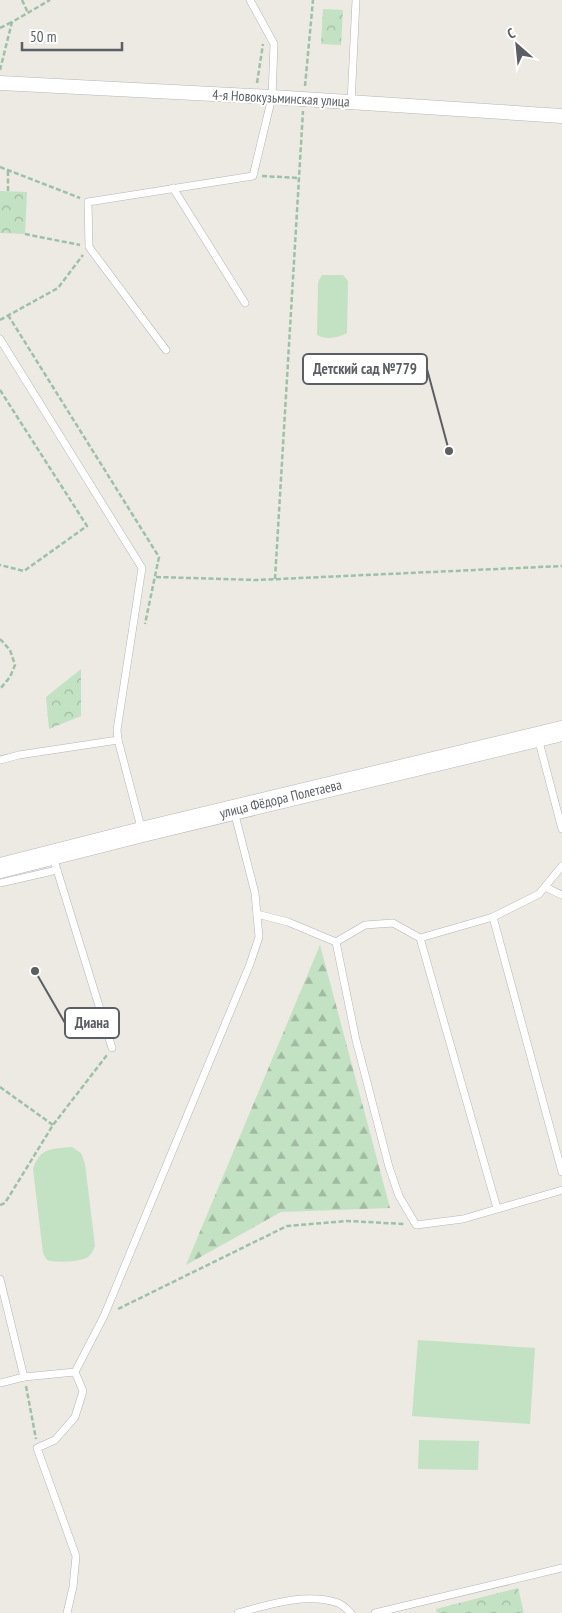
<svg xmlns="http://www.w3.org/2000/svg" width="562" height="1613" font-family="'PT Sans Narrow',sans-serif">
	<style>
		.forest { fill: url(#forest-firs) }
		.park { fill: url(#park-crowns) }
		.garden { fill: #c3e1c3 }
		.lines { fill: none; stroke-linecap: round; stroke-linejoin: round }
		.lane-casing { stroke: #b4b5b9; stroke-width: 8 }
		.street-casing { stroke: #b4b5b9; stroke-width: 15 }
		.secondary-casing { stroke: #b5b7bc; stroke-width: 21 }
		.path { stroke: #9cc1a8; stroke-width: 2.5; stroke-dasharray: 5 2.5; stroke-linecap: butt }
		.lane { stroke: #fff; stroke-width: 7 }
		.street { stroke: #fff; stroke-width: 14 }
		.secondary { stroke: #fff; stroke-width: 20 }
		.labels { text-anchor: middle; stroke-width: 4; stroke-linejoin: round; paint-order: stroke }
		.street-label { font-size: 14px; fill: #5b5e62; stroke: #fff }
		.leader { fill: none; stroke: #5b5e62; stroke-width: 2 }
		.callout-dot { fill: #5b5e62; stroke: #fff; stroke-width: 2 }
		.callout { fill: #fff; stroke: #5b5e62; stroke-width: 2 }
		.callout-label { font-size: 15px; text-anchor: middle; font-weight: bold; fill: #5b5e62 }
	</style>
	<defs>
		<pattern id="forest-firs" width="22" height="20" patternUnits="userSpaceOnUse" patternTransform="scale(1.25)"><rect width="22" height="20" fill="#c3e1c3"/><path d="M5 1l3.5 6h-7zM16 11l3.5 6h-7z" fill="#a1baa2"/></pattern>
		<pattern id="park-crowns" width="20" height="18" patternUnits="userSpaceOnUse" patternTransform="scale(1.25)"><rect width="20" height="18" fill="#c3e1c3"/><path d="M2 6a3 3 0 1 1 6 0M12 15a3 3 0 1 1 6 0" fill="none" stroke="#a1baa2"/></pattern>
	</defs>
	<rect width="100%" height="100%" fill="#eceae3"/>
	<polygon class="forest" points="320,945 390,1208 281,1212 186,1265"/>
	<g class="park">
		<polygon points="323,9 343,10 341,45 321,44"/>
		<polygon points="0,191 27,192 25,234 0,233"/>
		<polygon points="81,669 81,716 49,729 46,697"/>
		<polygon points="518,1588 524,1613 437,1613 436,1609"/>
	</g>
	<g class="garden">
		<path d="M322 275H343L348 281 347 333C338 338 326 340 317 335L318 284 319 280Z"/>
		<path d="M72 1147 81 1153 85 1164 95 1246C93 1250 92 1254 88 1257 81 1262 55 1263 47 1260L43 1253 33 1169C40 1147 52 1149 72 1147Z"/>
		<polygon points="418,1340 535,1348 530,1424 412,1416"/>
		<polygon points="419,1440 479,1441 478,1470 418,1469"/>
	</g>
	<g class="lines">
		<defs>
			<g id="lane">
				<polyline points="351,103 356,0"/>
				<polyline points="173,188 245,303"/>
				<polyline points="0,339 142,568 117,730 118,740"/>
				<polyline points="166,350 89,247 88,202 253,176 272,97 274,44 250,0"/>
				<polyline points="538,738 562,829"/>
				<polyline points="0,760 19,755 118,740 142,831"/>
				<polyline points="53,857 112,1048"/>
				<polyline points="0,883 57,870"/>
				<polyline points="545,887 562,895"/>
				<polyline points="257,914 288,922 336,942 365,925 393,923 420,938 493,917 539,894 562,866"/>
				<polyline points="493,917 562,1172"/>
				<polyline points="420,938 497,1208"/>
				<polyline points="336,942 356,1040 389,1167 399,1196 416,1225 463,1219 562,1190"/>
				<polyline points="0,1279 24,1377"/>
				<polyline points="0,1383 24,1377 75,1372 104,1316 250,964 259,937 255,893 234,811"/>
				<polyline points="67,1613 73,1587 76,1556 37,1448 55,1440 75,1417 83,1391 75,1372"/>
				<path d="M238 1613C269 1605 303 1593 335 1602 341 1603 347 1609 351 1613"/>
				<polyline points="375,1613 562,1568"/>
			</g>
			<polyline id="street" points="0,83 272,97 562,116"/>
			<g id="secondary">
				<path id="s1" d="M0 868 142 832 562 731"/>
			</g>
		</defs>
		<use href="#lane" class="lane-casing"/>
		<use href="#street" class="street-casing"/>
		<use href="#secondary" class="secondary-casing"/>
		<g class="path">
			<polyline points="22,0 28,13"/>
			<polyline points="0,28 12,22"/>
			<polyline points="0,70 12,22 50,0"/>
			<polyline points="257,83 263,44"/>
			<polyline points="305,86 313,0"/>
			<polyline points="0,167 80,198"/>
			<polyline points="262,176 299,178"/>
			<polyline points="8,191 8,170"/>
			<polyline points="25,234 80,245"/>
			<polyline points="8,315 159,557 145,624"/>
			<polyline points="0,320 58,288 83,255"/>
			<polyline points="0,390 87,526 24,571 0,565"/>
			<polyline points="156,577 257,580 562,566"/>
			<polyline points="275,579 303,111"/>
			<polyline points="0,639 10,650 15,665 10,677 0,689"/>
			<polyline points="0,1087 53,1125"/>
			<polyline points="0,1205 5,1203 53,1125 107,1055"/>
			<polyline points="118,1309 287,1226 347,1221 405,1224"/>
			<polyline points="26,1386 36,1439"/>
		</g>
		<use href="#lane" class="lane"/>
		<use href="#street" class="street"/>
		<use href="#secondary" class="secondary"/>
	</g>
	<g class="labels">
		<g class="street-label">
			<text transform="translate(281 98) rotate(3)" y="5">4-я Новокузьминская улица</text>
			<text dy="5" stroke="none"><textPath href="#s1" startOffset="289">улица Фёдора Полетаева</textPath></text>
		</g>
	</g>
	<path class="leader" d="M449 451L427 369M35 971L65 1023"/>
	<g class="callout-dot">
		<circle cx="449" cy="451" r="5"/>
		<circle cx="35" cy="971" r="5"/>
	</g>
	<g class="callout">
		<rect x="303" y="354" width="124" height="30" rx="5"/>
		<rect x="65" y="1008" width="54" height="30" rx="5"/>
	</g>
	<g class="callout-label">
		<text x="365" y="374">Детский сад №779</text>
		<text x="92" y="1028">Диана</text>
	</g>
	<g transform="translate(517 45) rotate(333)" stroke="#ffffff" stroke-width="4" paint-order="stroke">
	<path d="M0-4L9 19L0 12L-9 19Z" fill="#5b5e62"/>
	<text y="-8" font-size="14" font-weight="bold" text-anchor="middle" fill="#5b5e62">С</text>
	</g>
	<path d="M22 42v8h100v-8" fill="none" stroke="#5b5e62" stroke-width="2.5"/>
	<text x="30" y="42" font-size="15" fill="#5b5e62" stroke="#ffffff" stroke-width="4" paint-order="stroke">50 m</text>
</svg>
